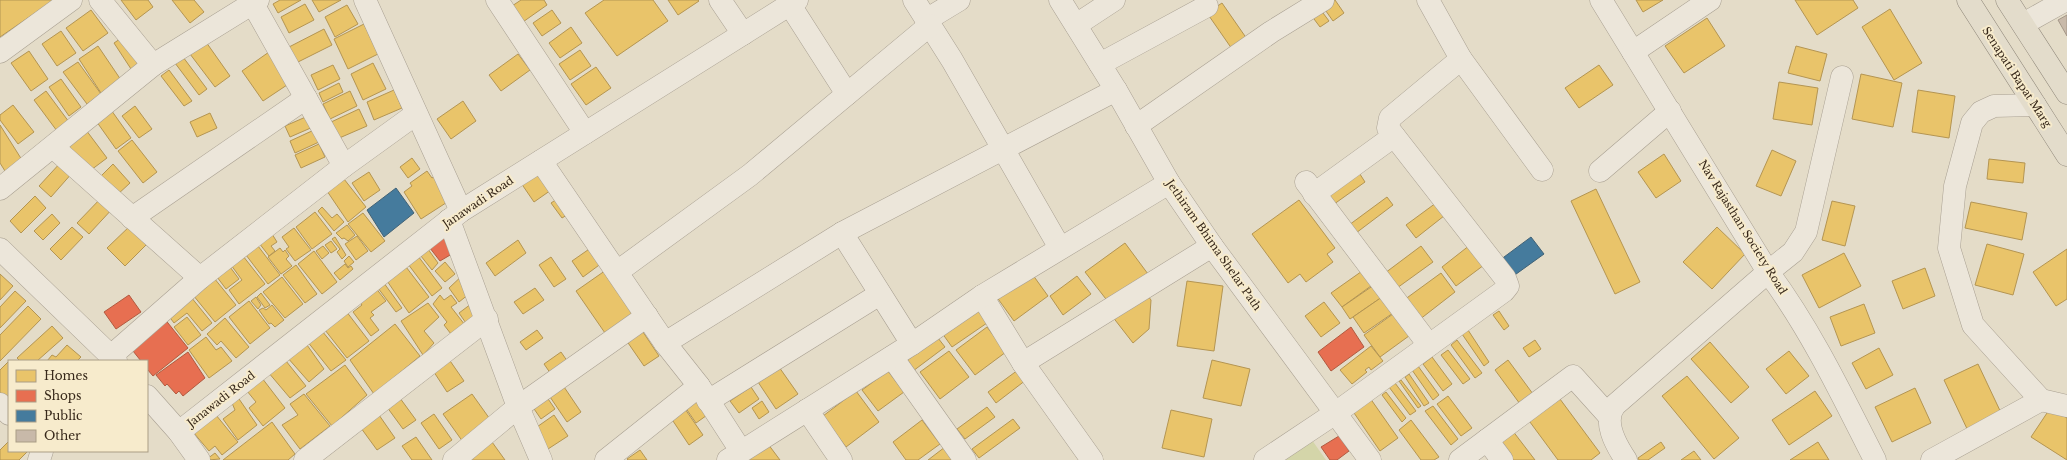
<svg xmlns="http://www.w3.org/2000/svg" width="2067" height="460" font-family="'Libre Baskerville',serif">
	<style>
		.green { fill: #d4d5a9 }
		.homes { fill: #e9c46a; stroke: #b49552 }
		.shops { fill: #e76f51; stroke: #b25a40 }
		.public { fill: #457b9d; stroke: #416276 }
		.building { fill: #c8b9a9; stroke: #a49788 }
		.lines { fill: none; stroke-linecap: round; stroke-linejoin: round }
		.minor-casing { stroke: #a9a092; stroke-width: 23 }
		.major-casing { stroke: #8e8679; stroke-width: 23 }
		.minor { stroke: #ece6da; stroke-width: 22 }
		.major { stroke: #e3dccb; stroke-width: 22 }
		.labels { text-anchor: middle; stroke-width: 4; stroke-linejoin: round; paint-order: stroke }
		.street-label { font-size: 11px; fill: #37281a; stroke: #f7ebcc }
	</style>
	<rect width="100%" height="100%" fill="#e4dcc8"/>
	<polygon class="green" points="1307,433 1326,460 1265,460"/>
	<g class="homes">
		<polygon points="0,0 54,0 0,37"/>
		<polygon points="121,0 148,0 153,7 136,20"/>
		<polygon points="172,0 194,0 204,12 190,23"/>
		<polygon points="280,0 301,0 278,13 273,4"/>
		<polygon points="312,0 341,0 319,12"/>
		<polygon points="521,0 544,0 547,5 520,24 509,8"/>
		<polygon points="604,0 653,0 668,21 617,56 585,13"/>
		<polygon points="668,0 698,0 699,1 678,15"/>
		<polygon points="1328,0 1335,0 1344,13 1333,21 1321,4"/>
		<polygon points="1636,0 1663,0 1643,12"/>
		<polygon points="1795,0 1853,0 1858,8 1817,35"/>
		<polygon points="1222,3 1247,39 1232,49 1207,13"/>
		<polygon points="305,4 314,20 289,33 281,17"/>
		<polygon points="347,5 358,24 335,37 325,17"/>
		<polygon points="1320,9 1329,21 1320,27 1311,15"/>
		<polygon points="1890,9 1922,63 1894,80 1862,27"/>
		<polygon points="91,10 108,33 83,51 66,28"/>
		<polygon points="552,10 561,23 542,36 533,23"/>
		<polygon points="1707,18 1725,46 1684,73 1665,46"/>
		<polygon points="364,24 378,54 348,69 334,39"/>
		<polygon points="571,27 582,43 560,58 549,43"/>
		<polygon points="324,29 332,45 296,63 289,47"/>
		<polygon points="61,31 76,53 57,66 42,44"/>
		<polygon points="123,37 143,65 133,72 114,43"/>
		<polygon points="206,42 230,76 215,87 190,54"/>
		<polygon points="98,46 121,80 101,93 79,59"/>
		<polygon points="1796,46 1827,54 1820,81 1788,73"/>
		<polygon points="580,50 591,66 570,80 559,64"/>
		<polygon points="29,51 48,79 31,91 11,63"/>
		<polygon points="269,52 290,83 263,101 242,71"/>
		<polygon points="518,54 530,70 501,91 489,75"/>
		<polygon points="183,57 207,89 199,95 175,63"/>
		<polygon points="78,62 101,94 87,104 63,72"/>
		<polygon points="373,63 386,89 363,100 351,74"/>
		<polygon points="333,65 340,79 318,90 311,75"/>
		<polygon points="1599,65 1613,85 1579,108 1565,88"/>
		<polygon points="596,67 611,88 586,105 571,84"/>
		<polygon points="169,70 192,101 184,106 161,76"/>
		<polygon points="1861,74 1902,83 1893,127 1852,119"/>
		<polygon points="61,79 81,107 69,116 49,87"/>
		<polygon points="1779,82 1818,88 1812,125 1773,119"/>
		<polygon points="339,83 343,92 323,102 319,93"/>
		<polygon points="394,90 402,108 374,120 367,102"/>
		<polygon points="1918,90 1955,96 1949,138 1912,132"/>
		<polygon points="46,91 69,122 57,131 34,100"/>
		<polygon points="350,91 357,106 330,119 323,104"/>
		<polygon points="463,101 476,121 451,139 437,119"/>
		<polygon points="13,105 34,132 18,144 0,120 0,115"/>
		<polygon points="135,106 152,129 139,138 122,116"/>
		<polygon points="109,107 131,138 116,149 94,118"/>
		<polygon points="359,109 367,126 337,139 329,123"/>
		<polygon points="210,113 217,128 197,137 190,122"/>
		<polygon points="308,116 313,127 290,137 285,126"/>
		<polygon points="0,125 22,160 5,171 0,163"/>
		<polygon points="86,130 107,158 87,173 65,145"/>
		<polygon points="314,130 319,142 295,153 290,141"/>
		<polygon points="132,140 157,172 143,183 118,151"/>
		<polygon points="319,144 325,157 301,168 295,155"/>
		<polygon points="1772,150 1796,161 1781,196 1756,186"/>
		<polygon points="1664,154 1681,181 1656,198 1638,172"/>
		<polygon points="412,158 420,169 408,178 400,167"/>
		<polygon points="1989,159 2025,163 2023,183 1987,179"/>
		<polygon points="62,161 73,172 51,197 39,186"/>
		<polygon points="113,164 130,183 117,195 101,176"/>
		<polygon points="1356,168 1365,182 1330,207 1320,193"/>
		<polygon points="541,170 554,188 534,202 521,183"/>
		<polygon points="427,171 432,178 438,174 452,199 421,219 404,192 412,186 410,183"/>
		<polygon points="369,172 380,190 364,201 352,183"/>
		<polygon points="344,179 366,207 348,222 327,191"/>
		<polygon points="1596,189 1640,282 1615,294 1571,201"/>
		<polygon points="35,196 46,208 21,233 10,221"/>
		<polygon points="103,196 114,207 89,234 77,223"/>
		<polygon points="1387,197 1393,205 1356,233 1349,225"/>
		<polygon points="557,199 567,215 562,218 551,203"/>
		<polygon points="1299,200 1335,248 1327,254 1333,262 1306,282 1300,274 1288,283 1252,234"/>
		<polygon points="1440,200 1449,212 1416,238 1406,225"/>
		<polygon points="1832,201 1855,206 1845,246 1822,240"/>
		<polygon points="1971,202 2027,213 2022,240 1965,228"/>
		<polygon points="322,207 332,218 337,214 344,222 334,231 318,211"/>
		<polygon points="315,212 332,234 312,249 296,227"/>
		<polygon points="363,213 385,241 371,252 348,224"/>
		<polygon points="52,214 60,223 43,240 34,231"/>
		<polygon points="132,224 149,242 125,266 107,248"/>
		<polygon points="347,225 355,235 348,241 344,238 342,239 336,233"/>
		<polygon points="72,227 83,237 61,260 50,249"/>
		<polygon points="1717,227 1745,254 1712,289 1683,262"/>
		<polygon points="294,228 311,250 295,261 286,249 289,247 282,237"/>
		<polygon points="272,234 277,242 271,246 275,251 269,256 259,243"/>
		<polygon points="357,236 368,251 356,260 345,244"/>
		<polygon points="335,237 346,255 342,259 337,252 340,249 332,239"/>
		<polygon points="518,240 526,253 495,276 486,263"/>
		<polygon points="331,241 337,249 331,253 325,245"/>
		<polygon points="1125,243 1148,274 1109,303 1085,272"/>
		<polygon points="1987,244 2024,254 2013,295 1975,285"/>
		<polygon points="425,245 438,263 432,270 417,251"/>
		<polygon points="595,245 606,260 583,277 572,261"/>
		<polygon points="1470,245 1484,265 1456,286 1442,267"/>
		<polygon points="258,246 280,275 268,284 246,255"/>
		<polygon points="323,246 329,253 322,259 316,251"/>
		<polygon points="1421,246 1433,262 1397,288 1385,273"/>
		<polygon points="280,248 283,252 285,250 289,256 286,259 292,266 281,274 268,257"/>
		<polygon points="2067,249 2067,299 2056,306 2033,272"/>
		<polygon points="314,251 337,282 322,294 298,264"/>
		<polygon points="415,252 442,288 432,296 405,260"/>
		<polygon points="1844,253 1861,286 1819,308 1802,275"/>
		<polygon points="243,256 265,284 239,304 229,290 242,280 231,265"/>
		<polygon points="349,256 354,262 348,267 344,261"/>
		<polygon points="551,257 566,279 554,287 539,265"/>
		<polygon points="445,262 455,274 445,282 435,271"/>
		<polygon points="403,263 429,297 409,313 383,275"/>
		<polygon points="345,264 348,268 351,266 353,269 340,280 334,273"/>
		<polygon points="296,265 317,294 305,303 283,275"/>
		<polygon points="230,267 239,279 226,289 217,277"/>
		<polygon points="609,268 638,311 605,333 576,291"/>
		<polygon points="1925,268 1935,296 1903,309 1892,281"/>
		<polygon points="1365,269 1375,283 1342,307 1331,293"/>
		<polygon points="1030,271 1048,296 1014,321 996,296"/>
		<polygon points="465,273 469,294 459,302 449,288"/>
		<polygon points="1441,273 1455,292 1419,320 1404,300"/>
		<polygon points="0,274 13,286 0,300"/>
		<polygon points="1077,276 1091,294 1063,315 1050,296"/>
		<polygon points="282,277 303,304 285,318 263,292"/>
		<polygon points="214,278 236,305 215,322 193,295"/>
		<polygon points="381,279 402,308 396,312 375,284"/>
		<polygon points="1187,281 1223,286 1214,351 1177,346"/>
		<polygon points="1374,285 1382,297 1350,319 1342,307"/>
		<polygon points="375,287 386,301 371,312 374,315 370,318 379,330 371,336 353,312 362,305 358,300"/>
		<polygon points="535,288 544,300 523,314 514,302"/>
		<polygon points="15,291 26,301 0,328 0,307"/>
		<polygon points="1145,292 1151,300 1149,329 1133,343 1112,316"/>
		<polygon points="261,293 270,305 265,308 257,297"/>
		<polygon points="440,295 444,300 451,295 457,303 451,307 465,325 451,334 444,325 447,322 433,304"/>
		<polygon points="191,297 212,323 202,331 187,313 174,323 168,315"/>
		<polygon points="256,297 261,305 258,309 251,301"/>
		<polygon points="1382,297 1393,313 1364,333 1353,317"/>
		<polygon points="249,301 270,328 250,344 229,317"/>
		<polygon points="475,301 481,316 468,326 459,313"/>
		<polygon points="1324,302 1340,323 1321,337 1305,316"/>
		<polygon points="428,303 439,317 424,331 434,343 423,355 401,321"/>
		<polygon points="1864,304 1875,333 1841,346 1830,317"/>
		<polygon points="272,305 284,320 275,327 271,323 269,324 259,310 263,308 266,310"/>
		<polygon points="28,306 41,319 0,361 0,335"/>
		<polygon points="977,309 987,323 952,347 942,333"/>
		<polygon points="346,311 369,341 347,358 325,330"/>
		<polygon points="1397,311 1413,333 1380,357 1364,335"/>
		<polygon points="1499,311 1509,326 1504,330 1493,315"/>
		<polygon points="187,317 201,335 188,345 174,327"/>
		<polygon points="225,318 249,347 236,358 221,341 217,345 207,334"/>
		<polygon points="395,324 420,356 374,394 350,360"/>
		<polygon points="52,326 63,338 37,361 20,361 17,358"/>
		<polygon points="639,326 659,356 644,366 624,337"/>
		<polygon points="987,327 1006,352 975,375 956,350"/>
		<polygon points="537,330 543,338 526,350 520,342"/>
		<polygon points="1468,330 1489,362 1484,366 1462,334"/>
		<polygon points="322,331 346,360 331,371 307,341"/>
		<polygon points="206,337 216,350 221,347 232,361 209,378 189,350"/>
		<polygon points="938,338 945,347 913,371 906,361"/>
		<polygon points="1457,340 1482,373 1475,378 1451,345"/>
		<polygon points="1535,340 1541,349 1529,357 1523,348"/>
		<polygon points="1710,342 1749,387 1731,403 1691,359"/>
		<polygon points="67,345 81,357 77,361 47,361 52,355 56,357"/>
		<polygon points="307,345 324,369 309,382 287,357"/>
		<polygon points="1371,346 1383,361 1371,370 1369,367 1365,370 1367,372 1352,384 1340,370"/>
		<polygon points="1879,348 1893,375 1866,389 1852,363"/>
		<polygon points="1448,350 1470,379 1463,384 1441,355"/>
		<polygon points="949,351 969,377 940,399 920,372"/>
		<polygon points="1789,351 1809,376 1786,394 1766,369"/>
		<polygon points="561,352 570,365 553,377 544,364"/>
		<polygon points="446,355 464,381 447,392 430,366"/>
		<polygon points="1432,357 1452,384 1443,391 1423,364"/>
		<polygon points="1212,360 1250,369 1241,406 1203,398"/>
		<polygon points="1508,360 1533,394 1520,404 1495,370"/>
		<polygon points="9,361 9,403 0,395 0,370"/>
		<polygon points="286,361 306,386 290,398 268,372"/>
		<polygon points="1978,364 2003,417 1969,433 1944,380"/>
		<polygon points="345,365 367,395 332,426 306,394"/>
		<polygon points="1418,366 1439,395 1433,400 1412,370"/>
		<polygon points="779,367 798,394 776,409 758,382"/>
		<polygon points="1018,370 1026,380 996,403 988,392"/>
		<polygon points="888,371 904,392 878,411 862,390"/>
		<polygon points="1409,374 1429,403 1424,406 1405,377"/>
		<polygon points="1687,376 1739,438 1714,459 1662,396"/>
		<polygon points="262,378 285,408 263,426 249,408 256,402 247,391"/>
		<polygon points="1401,380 1421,406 1418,408 1399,381"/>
		<polygon points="560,381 581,412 567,422 546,391"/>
		<polygon points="1395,383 1416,411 1410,415 1389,387"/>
		<polygon points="751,387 759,399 739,413 730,401"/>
		<polygon points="1915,388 1931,423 1892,442 1875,407"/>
		<polygon points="856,391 879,422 846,447 823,416"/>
		<polygon points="1815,391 1832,416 1789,445 1772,420"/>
		<polygon points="1386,392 1406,418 1402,422 1382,395"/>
		<polygon points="544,393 555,409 541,419 530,403"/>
		<polygon points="304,394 330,426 300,449 282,425 298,415 290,404"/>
		<polygon points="397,394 416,420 403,429 384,403"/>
		<polygon points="472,394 492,422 463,442 443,414"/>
		<polygon points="1557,395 1600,453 1591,460 1558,460 1527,418"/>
		<polygon points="237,396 257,425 238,440 223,419 235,410 232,403"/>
		<polygon points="1448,396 1472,428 1461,436 1437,404"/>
		<polygon points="699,398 710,413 696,423 685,407"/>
		<polygon points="1370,398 1398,438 1380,451 1352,410"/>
		<polygon points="762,401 769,412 759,419 752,408"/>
		<polygon points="1433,406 1458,439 1451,445 1425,411"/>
		<polygon points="987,407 995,417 965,439 957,429"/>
		<polygon points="2051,407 2067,418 2067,460 2031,437"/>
		<polygon points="685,409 703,435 689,445 671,418"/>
		<polygon points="1171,410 1212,419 1204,457 1162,448"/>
		<polygon points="434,414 452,440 439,449 421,423"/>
		<polygon points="216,415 238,442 222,455 215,446 209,451 193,432"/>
		<polygon points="379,415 395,438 377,450 361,428"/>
		<polygon points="554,415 568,436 548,449 534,429"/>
		<polygon points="1013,419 1020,428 979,458 972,449"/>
		<polygon points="922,420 940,444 918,460 906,460 893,442"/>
		<polygon points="1411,420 1439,457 1434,460 1421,460 1399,430"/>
		<polygon points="272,422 295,454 288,460 223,460"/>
		<polygon points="1509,426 1535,460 1513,460 1495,436"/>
		<polygon points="416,437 432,460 412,460 402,446"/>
		<polygon points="9,441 9,451 28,451 19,460 0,460 0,450"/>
		<polygon points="492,442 505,460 466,460"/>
		<polygon points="1661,442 1665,448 1648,460 1639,460 1638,458"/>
		<polygon points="1818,442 1829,460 1790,460"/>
		<polygon points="768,444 780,460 747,460"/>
		<polygon points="945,447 954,460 928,460"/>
		<polygon points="640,450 647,460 628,460 627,459"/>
		<polygon points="1694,451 1701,460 1681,460"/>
		<polygon points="215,453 220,459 208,460 207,459"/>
	</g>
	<g class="shops">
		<polygon points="442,230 457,251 440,261 426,243"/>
		<polygon points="129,295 141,312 116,329 104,312"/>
		<polygon points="164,318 188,348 153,376 147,369 147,361 141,361 129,346"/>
		<polygon points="1351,327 1364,347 1331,371 1318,352"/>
		<polygon points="188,352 205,378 183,396 179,391 176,394 167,384 165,386 156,375"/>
		<polygon points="1339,436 1349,451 1337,460 1330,460 1321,447"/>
	</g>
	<g class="public">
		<polygon points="396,188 414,213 384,237 367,210"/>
		<polygon points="1531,237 1544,254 1512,277 1500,260"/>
	</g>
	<polygon class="building" points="2067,15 2067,36 2058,20"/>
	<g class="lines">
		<defs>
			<g id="minor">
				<polyline points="100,0 153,65"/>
				<polyline points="365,0 461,211"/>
				<polyline points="497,0 585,133"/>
				<polyline points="720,0 743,34"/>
				<polyline points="914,0 952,60 1060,248"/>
				<polyline points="1060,0 1116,90 1169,183 1212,246 1370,460"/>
				<polyline points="1428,0 1461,59 1542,170"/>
				<path d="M1601 0 1768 272C1811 330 1842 395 1875 460"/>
				<polyline points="253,4 344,166"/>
				<polyline points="790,5 847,94"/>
				<polyline points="926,20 959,0"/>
				<polyline points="2023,24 2066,0"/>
				<polyline points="1076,25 1114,0"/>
				<polyline points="0,52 71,0"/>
				<polyline points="1633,52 1710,0"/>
				<polyline points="1100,64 1207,6"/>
				<polyline points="1136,126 1271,32 1323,0"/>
				<polyline points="53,147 200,278"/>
				<polyline points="541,161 665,343 699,386 741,451"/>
				<polyline points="1600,171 1670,111"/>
				<polyline points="1306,182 1429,345"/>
				<polyline points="0,189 153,65 258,0"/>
				<polyline points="1314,194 1394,136"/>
				<polyline points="132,218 306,98"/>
				<polyline points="449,220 518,407 541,460"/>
				<polyline points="842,233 912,344"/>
				<polyline points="0,249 116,361"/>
				<polyline points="617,272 750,175 930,25"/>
				<polyline points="982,296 1023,363 1092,460"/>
				<polyline points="665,343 842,233 1116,90"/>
				<polyline points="111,356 200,278 344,166 416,114"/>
				<polyline points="892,357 965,460"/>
				<polyline points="1023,363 1212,246"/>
				<polyline points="147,396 179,432 199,460"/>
				<polyline points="2041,400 2067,406"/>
				<polyline points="708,401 880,294"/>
				<polyline points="0,404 9,414"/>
				<polyline points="807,410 841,460"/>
				<polyline points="179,432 461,211 797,0"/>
				<polyline points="1487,440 1502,460"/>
				<polyline points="39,460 42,451"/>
				<polyline points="305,460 487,319"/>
				<polyline points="454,460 518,407 647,316"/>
				<polyline points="606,460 699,386"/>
				<polyline points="728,460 912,344 982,296 1169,183"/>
				<polyline points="1265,460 1337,412 1504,291 1508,286 1505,278 1388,128 1390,118 1461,59"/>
				<polyline points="1460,460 1573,376 1609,416"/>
				<path d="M1626 460C1616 445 1602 421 1615 405L1768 272 1793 252 1806 232 1842 77"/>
				<polyline points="1932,460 2041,400 1973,325 1949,248 1955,186 1972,123 1981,112 1994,106 2035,105"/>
			</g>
			<g id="major">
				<polyline points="1968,0 2067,155"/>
				<polyline points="2007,0 2067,93"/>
			</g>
		</defs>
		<use href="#minor" class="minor-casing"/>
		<use href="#major" class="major-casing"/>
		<use href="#minor" class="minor"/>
		<use href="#major" class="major"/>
	</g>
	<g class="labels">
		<g class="street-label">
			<text transform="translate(2017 77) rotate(57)" y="4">Senapati Bapat Marg</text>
			<text transform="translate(478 202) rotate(-34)" y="4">Janawadi Road</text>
			<text transform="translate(1743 227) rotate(58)" y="4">Nav Rajasthan Society Road</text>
			<text transform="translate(1214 245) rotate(55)" y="4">Jethiram Bhima Shelar Path</text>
			<text transform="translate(221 399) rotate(-38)" y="4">Janawadi Road</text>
		</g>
	</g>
	<rect x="8" y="360" width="140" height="92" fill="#f7ebcc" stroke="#aa9d85"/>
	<rect x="16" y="370" width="20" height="12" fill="#e9c46a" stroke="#aa9d85"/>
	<text x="44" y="380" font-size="12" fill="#37281a">Homes</text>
	<rect x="16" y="390" width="20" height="12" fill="#e76f51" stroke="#aa9d85"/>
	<text x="44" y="400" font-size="12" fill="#37281a">Shops</text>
	<rect x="16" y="410" width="20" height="12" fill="#457b9d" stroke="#aa9d85"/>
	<text x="44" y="420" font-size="12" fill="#37281a">Public</text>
	<rect x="16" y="430" width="20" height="12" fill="#c8b9a9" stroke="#aa9d85"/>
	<text x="44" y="440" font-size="12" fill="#37281a">Other</text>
</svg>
